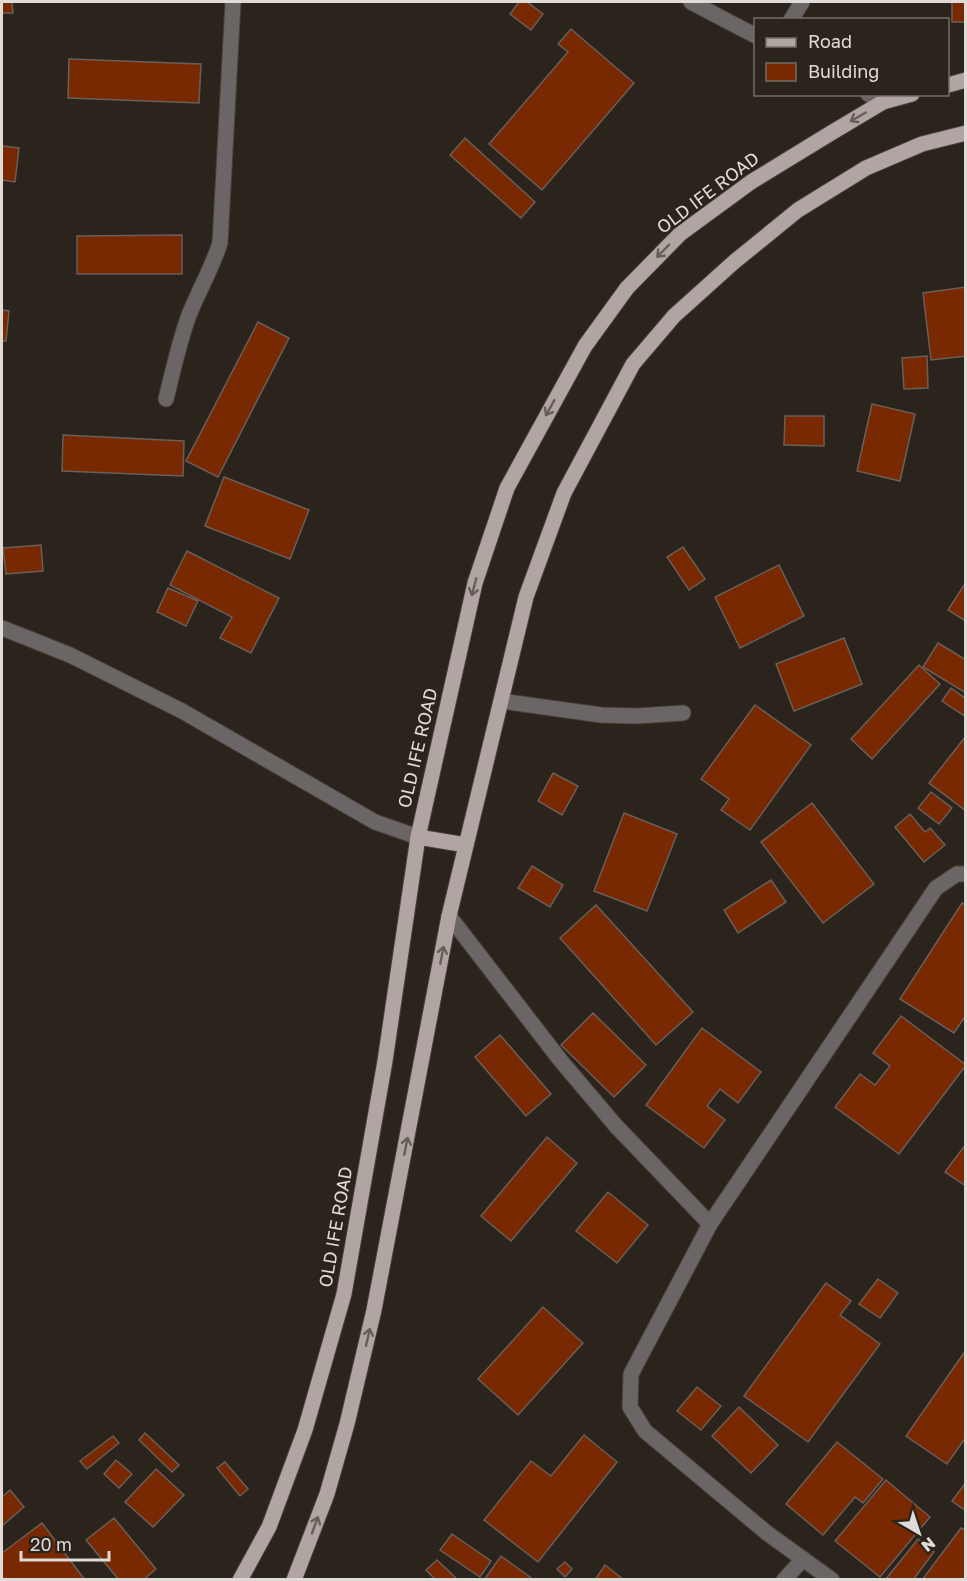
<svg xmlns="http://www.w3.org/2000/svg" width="967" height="1581" font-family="'Golos Text',sans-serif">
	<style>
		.building { fill: #792902; stroke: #6a5e59; stroke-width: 1.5 }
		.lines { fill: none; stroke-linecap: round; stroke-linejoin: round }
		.minor-casing { stroke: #47413a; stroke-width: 17 }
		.major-casing { stroke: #47413a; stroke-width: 17 }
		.minor { stroke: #6b6565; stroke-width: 15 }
		.major { stroke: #b1a5a4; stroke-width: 15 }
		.oneway { stroke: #675e59 }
		.labels { text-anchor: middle; stroke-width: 4.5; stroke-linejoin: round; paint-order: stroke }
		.street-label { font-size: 18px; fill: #e0dbd6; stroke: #2a241c }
	</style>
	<rect width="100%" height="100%" fill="#2a241c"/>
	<g class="building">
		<polygon points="2,2 12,2 13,13 2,13"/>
		<polygon points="519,2 527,2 543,14 531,30 510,14"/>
		<rect x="952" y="2" width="14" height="20"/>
		<polygon points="571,29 634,83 542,190 489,144 568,52 558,44"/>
		<polygon points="69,59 201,64 199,103 68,98"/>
		<polygon points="465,138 535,202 521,218 450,155"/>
		<polygon points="2,146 19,148 15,182 2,180"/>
		<polygon points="182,235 182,274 77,274 77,236"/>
		<polygon points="966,287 966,356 931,360 923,293"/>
		<polygon points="2,310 9,311 6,341 2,341"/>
		<polygon points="258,322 289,338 218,477 186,461"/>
		<polygon points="927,356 928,388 904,389 902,358"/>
		<polygon points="872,404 915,414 900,481 857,471"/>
		<polygon points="785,416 824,416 824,446 784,445"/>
		<polygon points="63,435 184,441 183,476 62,471"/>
		<polygon points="224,477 309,510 290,559 205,526"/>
		<polygon points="41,545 43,571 6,574 3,548"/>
		<polygon points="683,547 705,579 689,590 667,557"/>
		<polygon points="187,551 279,598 251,653 220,638 232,617 170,585"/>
		<polygon points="779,565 804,616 740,648 715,597"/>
		<polygon points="966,582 966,617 964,620 948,610"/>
		<polygon points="168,588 198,601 186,626 157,612"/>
		<polygon points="844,638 862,684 794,711 776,664"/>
		<polygon points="938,643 966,660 966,693 923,667"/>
		<polygon points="919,665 940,684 872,759 851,739"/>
		<polygon points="951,688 966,699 966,717 942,701"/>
		<polygon points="755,705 811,745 750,830 721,810 729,799 701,779"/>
		<polygon points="966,736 966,811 929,783"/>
		<polygon points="553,773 578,786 562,815 538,801"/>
		<polygon points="931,792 952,808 939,824 918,808"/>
		<polygon points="812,803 874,884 823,923 761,842"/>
		<polygon points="624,813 677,834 647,911 594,891"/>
		<polygon points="910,814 925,832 930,828 945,845 924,862 895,827"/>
		<polygon points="532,866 563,885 550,907 518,888"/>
		<polygon points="771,880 786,902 738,933 724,910"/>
		<polygon points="962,903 966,905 966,1015 954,1033 900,999"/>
		<polygon points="596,905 693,1012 656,1045 560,938"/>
		<polygon points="593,1013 646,1065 614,1097 561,1045"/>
		<polygon points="901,1016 966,1065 899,1154 835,1107 860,1074 875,1085 890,1066 873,1053"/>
		<polygon points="702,1028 761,1072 738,1103 720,1089 707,1106 725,1120 704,1148 646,1105"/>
		<polygon points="500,1035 551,1094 526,1116 475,1057"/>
		<polygon points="547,1137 577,1163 511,1241 481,1216"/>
		<polygon points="966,1144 966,1186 945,1172"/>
		<polygon points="608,1192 648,1225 617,1263 576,1231"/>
		<polygon points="878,1279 898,1293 880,1318 859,1304"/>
		<polygon points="826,1283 851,1301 840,1315 880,1344 808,1442 744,1396"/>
		<polygon points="543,1307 583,1343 518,1415 478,1379"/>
		<polygon points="966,1350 966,1437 947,1464 906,1436"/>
		<polygon points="697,1387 721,1406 701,1430 677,1411"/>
		<polygon points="739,1407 778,1445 751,1473 712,1436"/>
		<polygon points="145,1433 179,1465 172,1472 139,1440"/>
		<polygon points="584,1435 617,1462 538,1562 484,1520 531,1461 551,1476"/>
		<polygon points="113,1436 119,1443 87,1469 80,1461"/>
		<polygon points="837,1442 883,1479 863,1503 855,1497 823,1535 786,1504"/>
		<polygon points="116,1460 132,1474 119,1488 104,1474"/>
		<polygon points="225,1462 248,1489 240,1496 217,1468"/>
		<polygon points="156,1469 184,1495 153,1527 125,1502"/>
		<polygon points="886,1480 930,1517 880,1577 835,1541"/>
		<polygon points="966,1482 966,1511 952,1501"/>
		<polygon points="10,1490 24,1507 2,1526 2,1497"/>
		<polygon points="114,1518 156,1569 143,1580 119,1580 86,1540"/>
		<polygon points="42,1523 85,1580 2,1580 2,1553"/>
		<polygon points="961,1528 966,1531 966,1580 922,1580"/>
		<polygon points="452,1534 491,1561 480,1577 440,1550"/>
		<polygon points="918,1539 934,1552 913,1580 885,1580"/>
		<polygon points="501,1556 534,1580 484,1580"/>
		<polygon points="437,1560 458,1580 436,1580 426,1570"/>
		<polygon points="565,1562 572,1569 565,1577 557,1569"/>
		<polygon points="605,1565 624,1580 595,1580"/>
	</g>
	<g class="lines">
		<defs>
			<g id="minor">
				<polyline points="691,2 756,36"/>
				<polyline points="791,20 802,2"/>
				<polyline points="868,94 883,102"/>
				<path d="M166 399C173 371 179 342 189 315 199 290 212 268 220 243L233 2"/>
				<polyline points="2,628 70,655 182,711 375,822 418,837"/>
				<polyline points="501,701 601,715 636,716 683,713"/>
				<polyline points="449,916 561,1061 616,1126 710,1224"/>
				<polyline points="784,1580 803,1559"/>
				<polyline points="832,1580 767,1533 645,1431 630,1407 631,1374 710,1224 936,888 957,874 966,874"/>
			</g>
			<g id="major">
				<polyline points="948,85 966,80"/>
				<polyline points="418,837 466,845"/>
				<polyline points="240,1580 269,1527 305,1430 344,1294 385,1061 418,837 475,583 507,488 585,346 627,288 680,234 751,182 831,133 883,102 912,94"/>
				<polyline points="294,1580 327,1494 347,1424 374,1310 449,916 526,597 564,493 633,364 674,316 734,262 798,210 866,168 922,144 966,133"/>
			</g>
		</defs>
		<use href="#minor" class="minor-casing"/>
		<use href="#major" class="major-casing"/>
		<use href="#minor" class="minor"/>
		<use href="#major" class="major"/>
	</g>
	<defs><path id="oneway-shaft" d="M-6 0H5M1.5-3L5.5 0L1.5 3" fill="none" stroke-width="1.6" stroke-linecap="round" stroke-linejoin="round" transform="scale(1.5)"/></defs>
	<g class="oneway">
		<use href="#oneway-shaft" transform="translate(858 117) rotate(150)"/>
		<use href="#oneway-shaft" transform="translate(663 251) rotate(134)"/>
		<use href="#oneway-shaft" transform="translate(550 408) rotate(119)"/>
		<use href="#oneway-shaft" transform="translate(474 587) rotate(105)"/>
		<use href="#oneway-shaft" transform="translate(442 955) rotate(-79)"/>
		<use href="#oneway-shaft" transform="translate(406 1146) rotate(-79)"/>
		<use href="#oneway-shaft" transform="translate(368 1337) rotate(-77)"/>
		<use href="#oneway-shaft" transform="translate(315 1525) rotate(-70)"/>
	</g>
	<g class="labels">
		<g class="street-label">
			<text transform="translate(708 193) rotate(-37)" y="6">OLD IFE ROAD</text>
			<text transform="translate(418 748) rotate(-77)" y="6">OLD IFE ROAD</text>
			<text transform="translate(336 1227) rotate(-80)" y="6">OLD IFE ROAD</text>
		</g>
	</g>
	<rect width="967" height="1581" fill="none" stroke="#e0dbd6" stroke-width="6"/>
	<rect x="754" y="18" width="195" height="78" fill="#2a241c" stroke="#736d66" stroke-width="1.5"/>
	<rect x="766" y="38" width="30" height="9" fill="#b1a5a4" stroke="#736d66" stroke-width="1.5"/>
	<text x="808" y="48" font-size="18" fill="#e0dbd6">Road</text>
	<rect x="766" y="63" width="30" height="18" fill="#792902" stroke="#736d66" stroke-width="1.5"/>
	<text x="808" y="78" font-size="18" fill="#e0dbd6">Building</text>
	<g transform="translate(919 1533) rotate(141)" stroke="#2a241c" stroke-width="4.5" paint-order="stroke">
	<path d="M0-4.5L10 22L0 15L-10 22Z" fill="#e0dbd6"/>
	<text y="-9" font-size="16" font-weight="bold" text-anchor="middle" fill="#e0dbd6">N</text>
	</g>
	<path d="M21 1551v9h88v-9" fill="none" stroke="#e0dbd6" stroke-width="3"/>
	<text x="30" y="1551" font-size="18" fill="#e0dbd6" stroke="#2a241c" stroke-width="4.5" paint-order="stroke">20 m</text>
</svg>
